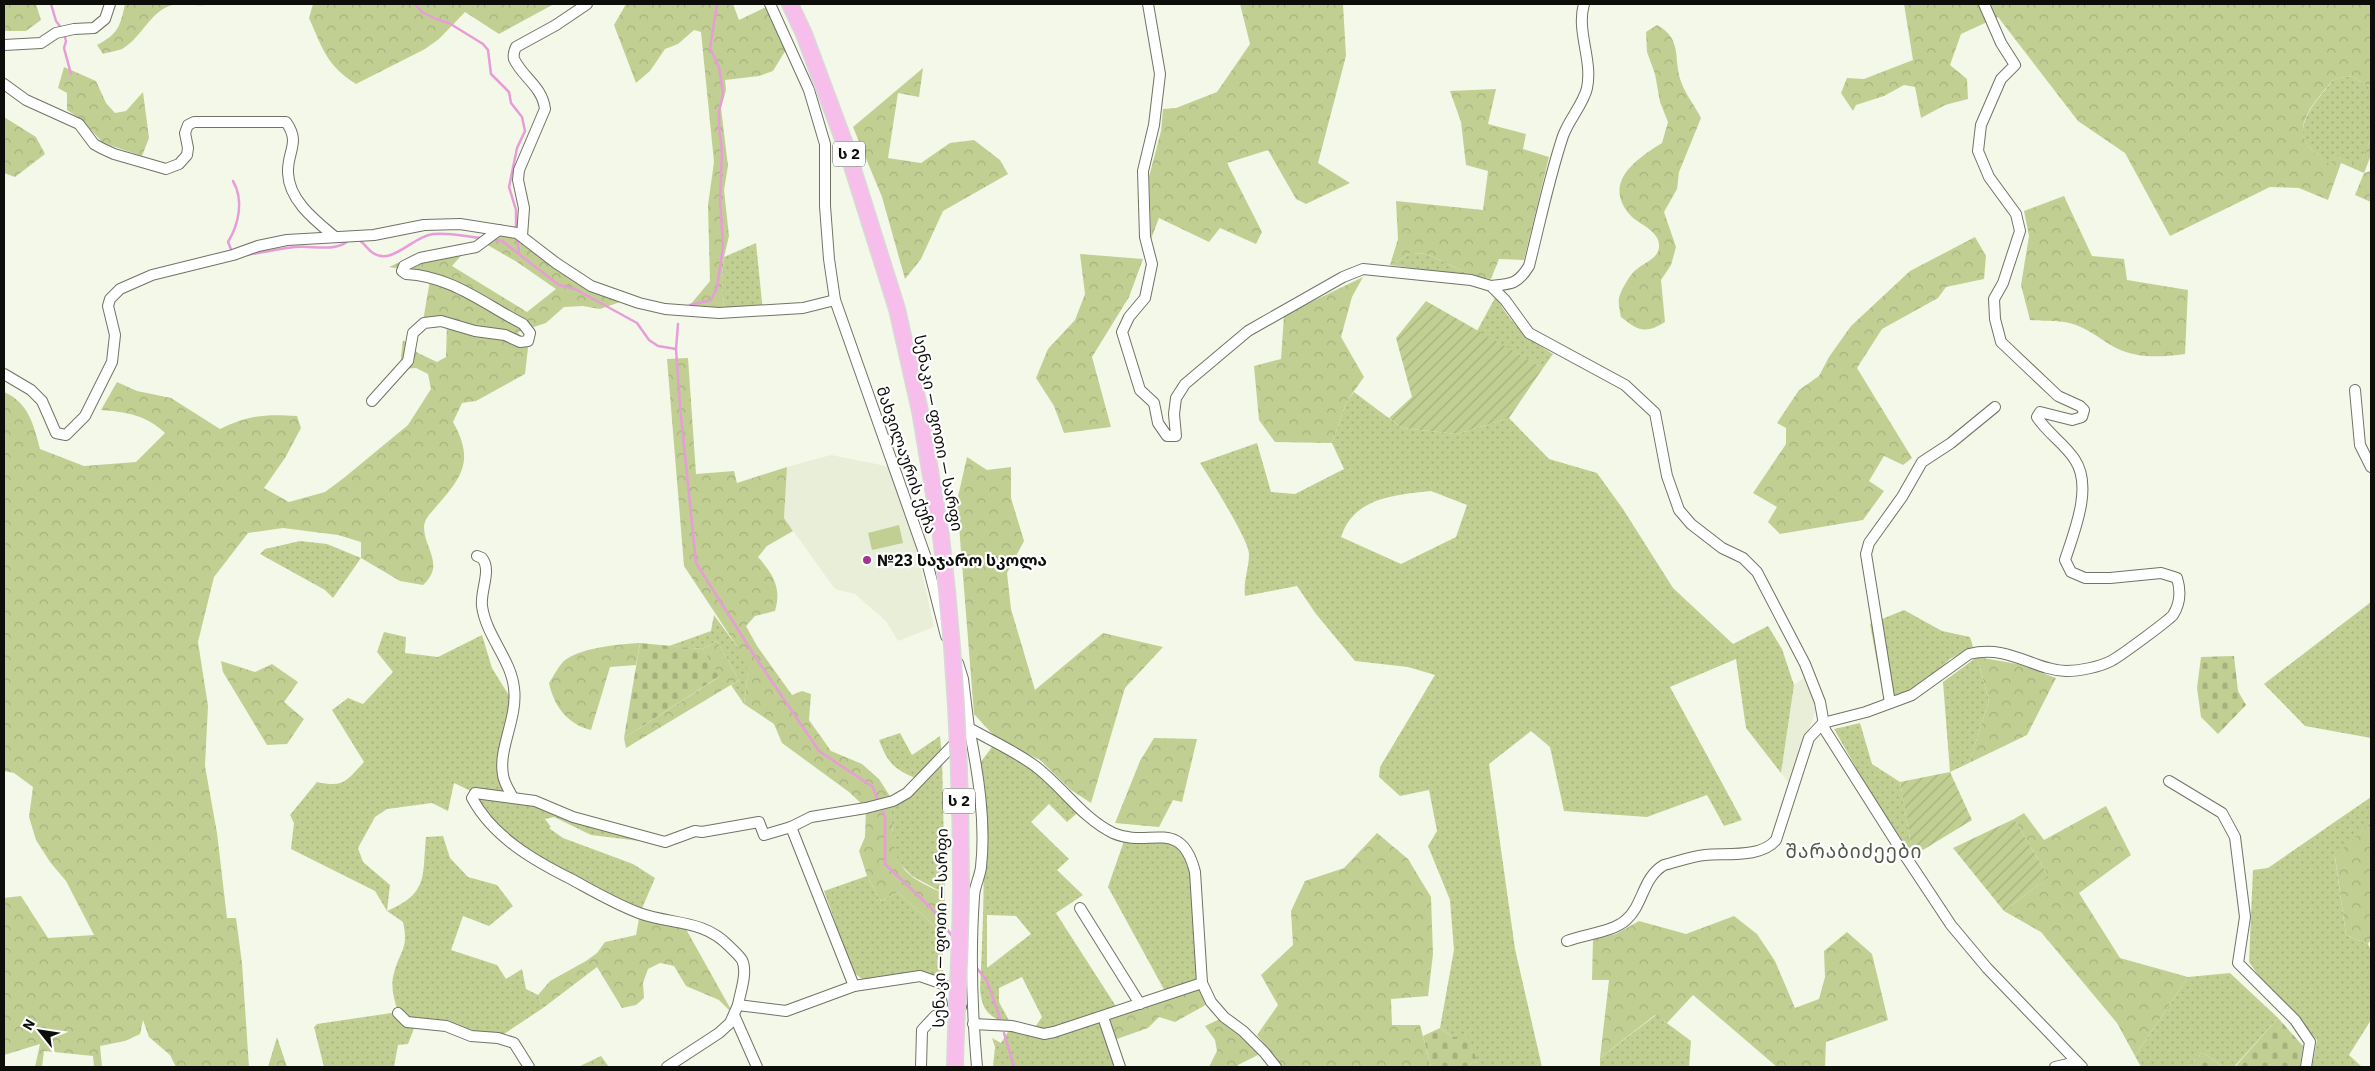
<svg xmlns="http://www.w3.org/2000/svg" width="2375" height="1071" font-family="'IBM Plex Sans','Noto Sans Georgian',sans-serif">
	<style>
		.built { fill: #e8eed7 }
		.grass { fill: url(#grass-dots); fill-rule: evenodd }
		.forest { fill: url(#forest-crowns) }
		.cemetery { fill: url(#cemetery-stones) }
		.garden { fill: url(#garden-furrows) }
		.pitch { fill: #c2cf93 }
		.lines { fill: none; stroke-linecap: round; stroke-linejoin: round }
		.stream { stroke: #e79dd8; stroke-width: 2.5 }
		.minor-casing { stroke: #707466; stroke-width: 12 }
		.highway-casing { stroke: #d8d8d8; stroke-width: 18 }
		.minor { stroke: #fff; stroke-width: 10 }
		.highway { stroke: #f8beeb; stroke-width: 15 }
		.highway-bridge-casing { stroke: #d8d8d8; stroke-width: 18; stroke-linecap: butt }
		.highway-bridge { stroke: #f8beeb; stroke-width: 15 }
		.poi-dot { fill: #a33492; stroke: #fff; stroke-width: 2 }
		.labels { text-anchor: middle; stroke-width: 4.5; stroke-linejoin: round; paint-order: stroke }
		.shield { fill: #fff; stroke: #565653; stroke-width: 1 }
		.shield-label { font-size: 15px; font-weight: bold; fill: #0d0e09 }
		.street-label { font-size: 16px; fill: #0d0e09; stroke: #fff }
		.poi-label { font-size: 16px; font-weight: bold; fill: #0d0e09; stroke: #fff; text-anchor: start }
		.quarter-label { font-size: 19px; letter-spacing: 1px; fill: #535749; stroke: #fff }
	</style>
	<defs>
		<pattern id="grass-dots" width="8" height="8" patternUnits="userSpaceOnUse" patternTransform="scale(1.25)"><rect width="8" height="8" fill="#c2cf93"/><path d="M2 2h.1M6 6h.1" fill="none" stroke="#a6b17d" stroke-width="1.8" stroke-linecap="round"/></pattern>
		<pattern id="forest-crowns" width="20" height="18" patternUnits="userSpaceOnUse" patternTransform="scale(1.25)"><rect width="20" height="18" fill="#c2cf93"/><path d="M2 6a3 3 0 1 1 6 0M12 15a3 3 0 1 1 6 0" fill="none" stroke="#a6b17d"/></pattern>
		<pattern id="cemetery-stones" width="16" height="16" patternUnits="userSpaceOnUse" patternTransform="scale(1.25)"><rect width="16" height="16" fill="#c2cf93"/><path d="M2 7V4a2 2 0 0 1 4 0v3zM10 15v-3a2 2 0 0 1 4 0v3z" fill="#a6b17d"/></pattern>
		<pattern id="garden-furrows" width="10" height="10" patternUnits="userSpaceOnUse" patternTransform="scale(1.25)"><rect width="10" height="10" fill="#c2cf93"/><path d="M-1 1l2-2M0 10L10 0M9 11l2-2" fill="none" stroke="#a6b17d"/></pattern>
	</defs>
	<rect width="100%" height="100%" fill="#f4f8e9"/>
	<g class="built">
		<polygon points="831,455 891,467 913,532 934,627 898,641 886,621 855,594 835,589 784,518 787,467"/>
		<polygon points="1805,677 1818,703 1790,784 1781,773 1794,685"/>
	</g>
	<g class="grass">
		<path d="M2351 76 2371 88V138L2360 166 2337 157 2329 165C2324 158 2317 155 2311 149 2288 127 2321 96 2334 79Z"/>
		<polygon points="756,243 763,312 724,313 722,278 724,257"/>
		<polygon points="1411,253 1427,254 1473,276 1390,265"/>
		<path d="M1496 296C1510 324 1527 338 1553 354L1543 368 1477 331Z"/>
		<path d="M1354 392 1402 428 1457 434 1509 418 1549 459 1597 473 1623 509 1673 588 1733 644 1768 626 1782 649 1794 685 1781 773 1746 728 1736 659 1670 687 1742 820 1724 826 1707 795 1647 817 1564 811 1550 747 1531 731 1489 764 1515 949 1542 1067H1471V1064L1477 1061 1453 1037 1440 1028 1454 950 1450 900 1428 846 1437 831 1429 790 1400 796 1379 777 1380 767 1435 675 1408 667 1355 661 1316 614 1297 586 1245 596C1243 581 1249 569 1249 554 1249 540 1209 477 1200 463L1257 443 1271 492 1295 494 1344 469 1332 443 1347 401ZM1431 491 1467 505 1456 537 1401 564 1341 537C1354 497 1395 495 1431 491Z"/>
		<polygon points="300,541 327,544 361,558 333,598 325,590 260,554 265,549"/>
		<polygon points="2371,602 2371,738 2305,726 2264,684"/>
		<polygon points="1904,610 1942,631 1970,637 1973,647 1950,659 1926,682 1884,701 1870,624"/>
		<polygon points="714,615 747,660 748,674 744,704 731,685 739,680 717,641 702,649 669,646 711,631"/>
		<path d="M384 632 406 637 405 653 438 657 482 635 492 668 513 702 501 758 512 796 642 835 640 841 591 835 554 817 545 819 551 827 549 828 563 838 633 864 655 878 640 913 607 899 490 825 475 793 454 783 448 811 432 803 387 809 375 817 358 848 363 862 390 885 387 911C429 893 422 877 426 837L443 836 450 858 468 877 497 885 513 906 489 926 463 916 451 950 497 965 506 979 522 969 526 989 538 995 543 1008 498 1038 416 1023 408 1044 398 1045 394 1067H324L314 1027 317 1024 398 1012C394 999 390 986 394 973 400 950 409 949 403 922L387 911 375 891 291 849 294 823 290 815 317 782C344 788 346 781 364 762L332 710 348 698 363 704 393 672 377 652Z"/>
		<polygon points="1977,657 1989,701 1969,763 1950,772 1943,682"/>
		<polygon points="1860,723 1872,764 1900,782 1913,856 1881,811 1834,729"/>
		<path d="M900 733 912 755 940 736 942 756 945 894 912 876 897 861 893 846V830L890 817 893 801 918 779C895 770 888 764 879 740Z"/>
		<path d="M995 743 1035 766 1082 809 1067 822 1049 804 1031 822 1069 859 1057 870 1083 895 1056 913 1119 1011 1103 1017 1120 1067H993L995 1047 992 1038 1001 1043 1011 1027C991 1016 982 1014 980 989 984 912 986 840 980 763ZM987 915 1016 916 1031 934 987 968ZM1022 977 1042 1017 1033 1030 1012 1026 999 1002V988Z"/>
		<polygon points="2371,797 2371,822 2335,857 2346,935 2368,944 2371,951 2371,1020 2349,1055 2362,1067 2312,1067 2317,1040 2261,979 2249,962 2253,870 2268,868"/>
		<polygon points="1167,836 1191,857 1202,983 1167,995 1108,887 1125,838"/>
		<polygon points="867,876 881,901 898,892 943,934 943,979 920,971 866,982 853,972 824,891"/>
		<polygon points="2230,973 2278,1018 2234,1067 2224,1067 2202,1052 2190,1067 2141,1067 2135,1056 2188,977"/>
		<polygon points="1656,1015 1691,1041 1689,1067 1600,1067 1600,1058"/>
		<polygon points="601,1056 609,1067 578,1067"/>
	</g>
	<g class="forest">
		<polygon points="4,4 36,4 41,20 26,31 4,31"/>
		<path d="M125 4H212C199 7 178 3 169 6 149 14 141 38 122 49 117 51 109 52 103 54L97 45C118 34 120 27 125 4Z"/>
		<path d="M313 4H554L499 34 465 12 439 39 425 49 356 84C326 65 323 49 309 18Z"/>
		<polygon points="626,4 733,4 739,20 766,7 787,48 773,71 759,76 725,80 726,90 721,108 728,166 724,190 729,236 724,257 722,278 724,313 697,313 690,305 710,281 708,205 714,162 701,32 694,30 678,44 665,49 650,71 636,83 614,25"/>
		<polygon points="1240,4 1343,4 1346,56 1318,163 1350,183 1306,204 1296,199 1268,150 1227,163 1262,232 1256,244 1220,228 1209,242 1159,218 1151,239 1149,177 1161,131 1163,109 1176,108 1217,92 1250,44"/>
		<path d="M1904 4H2371V88L2351 76 2334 79C2320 96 2288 126 2311 149 2317 155 2324 158 2329 164L2337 157 2360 165 2371 138V155L2364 173 2371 171V202L2355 195 2364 173 2341 163 2328 200 2299 188 2270 187 2170 236 2125 153 2078 121 1998 17 1961 34 1950 65 1967 79 1968 99 1945 105 1921 118 1915 87 1904 85 1884 96 1856 105 1853 111 1841 93 1847 78 1864 79 1913 60Z"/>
		<path d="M1657 25C1684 40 1672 59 1682 84 1686 95 1695 106 1701 118L1679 172 1677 189 1664 212 1676 247 1671 265 1661 280 1665 322C1646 334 1638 331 1621 317 1620 312 1618 303 1619 298 1621 290 1630 274 1637 269 1645 262 1660 258 1659 245 1659 231 1639 224 1631 216 1601 183 1636 159 1662 143L1668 122 1660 102 1655 74 1647 52 1646 32Z"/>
		<polygon points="64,67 96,81 106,103 115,113 126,111 143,92 149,138 142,156 103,143 82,120 67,110 67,93 58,88"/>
		<polygon points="923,68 919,97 898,93 888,158 921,163 950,143 974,140 1000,160 1008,174 943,211 921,259 905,279 882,197 853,127"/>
		<polygon points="1496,89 1488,124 1526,134 1523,149 1549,157 1524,260 1499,259 1491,279 1473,276 1427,254 1411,253 1390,265 1398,239 1396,201 1483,210 1488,171 1466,165 1461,122 1450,91"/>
		<polygon points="4,117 36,137 45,154 15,177 4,173"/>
		<path d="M2064 196 2092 256 2124 259 2127 280 2188 290 2185 354C2161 357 2139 359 2116 348 2103 341 2090 330 2076 325 2060 319 2046 322 2030 320L2021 285 2029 236 2024 211Z"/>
		<path d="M501 230 526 238 623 301 600 309 583 306 564 307 546 323 518 332 528 348 525 374 476 401 462 403 453 422C475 461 462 477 435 508 430 514 424 519 424 528 425 550 445 565 423 585L400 581 361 558V542L338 535 283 528 248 533 214 577 198 642 208 706 205 766 217 833 227 918H236L242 963 249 1067H176L170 1055 149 1037 143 1020 140 1034 125 1041 100 1046 102 1067H94L93 1056 44 1051 42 1067H35L40 1044 4 1055V898L21 896 48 938 94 935 66 881 50 862 36 840 29 817 33 787 14 773 4 771V392C28 402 34 425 40 449L84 466 136 462 165 433C146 415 126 412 101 410L117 382 137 391 171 398 220 429C248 415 266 414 297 416L301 428 285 458 264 488 289 502 325 492 345 477 408 425 431 389 428 374 416 368 402 369 401 356 403 340 418 353 437 362 446 357 447 323 423 321 431 274 389 267C414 254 439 251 467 249L452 266 527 312 556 289 517 262 484 243Z"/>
		<polygon points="1975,237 1986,256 1984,279 1946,287 1938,298 1882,329 1857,368 1912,458 1903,465 1884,456 1869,481 1884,491 1863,520 1780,534 1768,522 1777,507 1753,493 1786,444 1786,428 1777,423 1799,390 1819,376 1829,357 1851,326 1910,271"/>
		<polygon points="1080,254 1143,259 1129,297 1092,357 1111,427 1064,433 1054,406 1036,378 1048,349 1075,320 1085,294"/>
		<polygon points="1363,277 1352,297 1341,337 1364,377 1347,401 1332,443 1275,442 1259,420 1254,366 1281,359 1284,315"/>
		<path d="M688 358 696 474 734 471 737 483 787 467 784 518 793 531 767 546 758 557C773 574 782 588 775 611L755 616 746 626 757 646 792 695 802 691 811 694 809 720 831 751 862 764 879 779 893 801C890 817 892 818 893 833 894 871 912 879 945 894L943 934 898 892 881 901 867 876 859 851 865 837 866 808 849 792 782 743 774 724 744 704 748 674 746 660 684 566 667 359Z"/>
		<polygon points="967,457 987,470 1011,467 1011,498 1024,541 1007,573 1011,609 1035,690 1103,633 1163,647 1125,688 1091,803 1071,790 1040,760 997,739 974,714 957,501"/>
		<polygon points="717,641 739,680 626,748 624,738 719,677 702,649"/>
		<path d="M640 643 636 665 610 667 591 730C567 724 554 706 549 683 553 677 557 669 562 663 575 648 620 644 640 643Z"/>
		<polygon points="1977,657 2018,664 2056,678 2027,735 1969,763 1989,701"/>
		<polygon points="221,661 255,672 272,664 298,682 284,702 304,719 287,744 267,745 223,672"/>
		<polygon points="1154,738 1197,739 1182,802 1173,800 1159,827 1115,823 1140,761"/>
		<polygon points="2106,806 2131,855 2079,893 2120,958 2188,977 2135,1056 2117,1023 2041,932 2004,911 2049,877 2014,819 2024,813 2044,840"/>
		<polygon points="2371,822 2371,939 2368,944 2346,935 2335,856"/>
		<polygon points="1377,833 1408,859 1431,897 1433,954 1428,996 1391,999 1392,1025 1420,1025 1431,1067 1282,1067 1257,1035 1278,1005 1261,975 1293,945 1291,911 1305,881 1344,868"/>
		<polygon points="640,913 682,922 734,1015 719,1000 686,986 674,966 660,963 648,969 643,983 644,998 636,1005 622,1008 597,967 543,1008 538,995 550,981 586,961 597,953 605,942 636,935"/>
		<polygon points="1734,916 1757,934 1775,961 1795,1008 1819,999 1825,977 1824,951 1847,932 1872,954 1888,1020 1826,1042 1825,1067 1777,1067 1693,995 1667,1023 1655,1015 1600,1058 1609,980 1592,980 1593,939 1616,934 1639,921 1686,934"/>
		<polygon points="1202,983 1211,1002 1175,1022 1159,1017 1148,1028 1111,1041 1103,1017"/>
		<polygon points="1224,1017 1264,1052 1238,1065 1238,1067 1209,1067 1217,1051 1215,1040 1205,1026"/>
		<polygon points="277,1037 287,1067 268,1067"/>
	</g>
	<g class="cemetery">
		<polygon points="640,643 702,649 720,676 624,738"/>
		<polygon points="2234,656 2238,691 2246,705 2218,734 2201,717 2197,688 2201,657"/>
		<polygon points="2278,1018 2303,1046 2300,1067 2235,1067"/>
		<polygon points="1440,1028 1453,1037 1468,1037 1477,1061 1471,1064 1471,1067 1431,1067 1423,1036"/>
		<polygon points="2202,1052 2224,1067 2190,1067"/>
	</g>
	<g class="garden">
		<polygon points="1426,301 1543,368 1509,418 1457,434 1402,428 1389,418 1412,397 1396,338"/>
		<polygon points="1950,772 1972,820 1913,856 1900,782"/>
		<polygon points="2014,819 2049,877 2004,911 1953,848"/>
	</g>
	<polygon class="pitch" points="899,525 903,543 872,550 868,533"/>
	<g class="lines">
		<g class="stream">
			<polyline points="51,4 56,21 62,29"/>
			<polyline points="415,4 422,12 436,19 449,23 483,44 488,50 491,74 509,92 511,103 522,117 525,131 517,148 509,187 516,210 516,229"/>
			<polyline points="64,34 66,41 64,48 71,74"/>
			<polyline points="517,237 519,254"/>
			<polyline points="491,239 502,241 559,285 575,289 637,323 649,340 658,346 676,349"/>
			<path d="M359 240C365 244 368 250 373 253 392 266 413 236 433 234 450 232 467 237 483 238"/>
			<path d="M232 252 228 242C239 224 244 200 233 181"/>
			<path d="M247 255C263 252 279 249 295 247 312 245 335 253 349 240"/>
			<polyline points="690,305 711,300 717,288 723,246 720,199 722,151 719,127 719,111 723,94 719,67 710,48 717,4"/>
			<polyline points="678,324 676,349 680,406 696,563 754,655 819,751 873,787 877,798"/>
			<polyline points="883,812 885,817 885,864 930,907 953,937"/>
			<polyline points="976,967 987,981 1000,1018"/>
			<polyline points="1004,1033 1014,1067"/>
		</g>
		<defs>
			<g id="minor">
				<polyline points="770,4 809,90 825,144 825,206 829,259 835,300 926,558 946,636"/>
				<polyline points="1148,4 1160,74 1154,125 1143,171 1145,237 1152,264 1145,298 1129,317 1122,332 1140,390 1154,403 1158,423 1167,436 1176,436 1174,414 1176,398 1185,384 1248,331 1343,277 1363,269 1471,280 1491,286 1505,300 1529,333 1625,385 1655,413 1667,476 1679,510 1691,524 1722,548 1743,558 1757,572 1805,664 1820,702 1825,730 1896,842 1951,925 1987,968 2082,1067"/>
				<polyline points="4,45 41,43 56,33 74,29 94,28 105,19 110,4"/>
				<path d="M4 84 26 100 79 124 94 144 101 148 114 154 166 169 179 164 187 155 188 148 185 133 188 125 194 122H286C301 143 287 151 288 173 289 201 316 221 335 237"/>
				<path d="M522 236 524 208 518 180 519 170 545 109C542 86 523 78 514 59 513 55 514 51 516 47L556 25 587 4"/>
				<path d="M1491 286C1512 284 1518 284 1529 266 1540 222 1549 178 1563 136 1569 119 1584 103 1587 88 1593 60 1576 31 1584 4"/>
				<polyline points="4,374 31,390 42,401 56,433 66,435 85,416 112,362 115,335 108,306 110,299 120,289 152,275 233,255 258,246 287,240 374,235 424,225 460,224 517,233 556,263 591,286 639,303 665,309 719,313 803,308 835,300"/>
				<polyline points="2355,390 2360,445 2371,467"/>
				<path d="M372 401 408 361 413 333 424 323 441 321 475 331 505 335 520 342 528 341 530 333 523 324C484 304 451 276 406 274L402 271 404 266 420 258 476 247 499 230"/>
				<path d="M477 556 482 558C492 570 480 591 482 606 486 636 511 659 514 688 518 718 498 748 503 775 504 783 509 790 512 796"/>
				<path d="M958 663 963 679 969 728C990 740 1015 751 1035 766 1062 786 1082 818 1113 833 1149 849 1181 816 1195 872L1202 983 1211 1002 1224 1017 1243 1031 1264 1052 1276 1067"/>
				<polyline points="1890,703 1866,554 1869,543 1902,497 1922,462 1951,443 1995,407"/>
				<path d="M969 728C978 772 986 822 981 867 980 877 974 887 974 897 970 953 972 1011 977 1067"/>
				<polyline points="2169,781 2222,813 2235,837 2245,917 2238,963 2295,1020 2310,1042 2306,1067"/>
				<polyline points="791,827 854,986"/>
				<polyline points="1080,908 1140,1004"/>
				<path d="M1567 941C1585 934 1613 932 1626 920 1644 904 1642 878 1664 865 1677 862 1692 856 1705 855 1727 853 1761 858 1776 840L1809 738 1823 723 1866 712 1912 695 1969 654C2009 644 2033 670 2066 671 2080 671 2099 667 2111 661 2119 657 2168 621 2173 615 2180 604 2181 591 2177 578L2161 573 2110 578H2085L2071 572 2065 560C2074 532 2093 487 2075 460 2065 444 2047 433 2037 417L2040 412 2072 420 2082 417 2084 410 2080 406 2058 396 2001 342 1995 319 1994 299 2003 283 2020 231 2016 214 1989 177 1978 151 1981 125 2001 79 2015 65 2001 43 1984 4"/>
				<path d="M738 1005C740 993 748 972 742 960 739 955 733 950 729 946 703 919 672 925 639 913 615 904 593 891 571 879 533 860 493 837 472 798L475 793 535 801 573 817 665 842 695 831 702 832 759 822 764 835 791 827 811 817 866 808 893 801 907 793 960 738"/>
				<polyline points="398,1013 407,1022 446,1026 471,1036 498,1038 514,1043 529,1067"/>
				<polyline points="734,1015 757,1067"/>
				<polyline points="1103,1017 1120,1067"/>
				<polyline points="973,1024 1012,1026 1044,1034 1054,1032 1202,983"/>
				<polyline points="667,1067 719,1033 730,1023 738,1005 786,1011 854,986 920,976 943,984 951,991 953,1004"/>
				<polyline points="921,1067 922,1030 935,1016 961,1007"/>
				<polyline points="2055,1067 2077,1062"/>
			</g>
			<polyline id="highway" points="790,4 804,34 846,147 897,309 920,411 941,536"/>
		</defs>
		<use href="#minor" class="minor-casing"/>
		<use href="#highway" class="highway-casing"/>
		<use href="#minor" class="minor"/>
		<use href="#highway" class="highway"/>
		<defs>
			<path id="highway-bridge" d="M941 536C955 652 961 768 961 885 961 946 956 1006 955 1067"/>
		</defs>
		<use href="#highway-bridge" class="highway-bridge-casing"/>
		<use href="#highway-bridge" class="highway-bridge"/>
	</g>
	<circle class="poi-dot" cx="867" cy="560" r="5"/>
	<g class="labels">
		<g class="shield">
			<rect x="833" y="141.5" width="32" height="25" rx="4"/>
			<rect x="943" y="788.5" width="32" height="25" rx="4"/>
		</g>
		<g class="shield-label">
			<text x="849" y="159">ს 2</text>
			<text x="959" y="806">ს 2</text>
		</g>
		<g class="street-label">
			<text transform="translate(939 433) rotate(79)" y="6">სენაკი — ფოთი — სარფი</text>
			<text transform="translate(907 460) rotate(71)" y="6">მახვილაურის ქუჩა</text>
			<text transform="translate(940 928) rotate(-89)" y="6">სენაკი — ფოთი — სარფი</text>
		</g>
		<g class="poi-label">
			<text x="877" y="566">№23 საჯარო სკოლა</text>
		</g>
		<g class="quarter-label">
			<text x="1854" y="858">შარაბიძეები</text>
		</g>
	</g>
	<rect width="2375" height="1071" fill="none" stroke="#0d0e09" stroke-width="10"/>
	<g transform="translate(40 1031) rotate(300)" stroke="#ffffff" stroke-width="4" paint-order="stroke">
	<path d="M0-4L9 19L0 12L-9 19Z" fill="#0d0e09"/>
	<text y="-8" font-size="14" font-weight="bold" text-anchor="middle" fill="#0d0e09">N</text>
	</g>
</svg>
